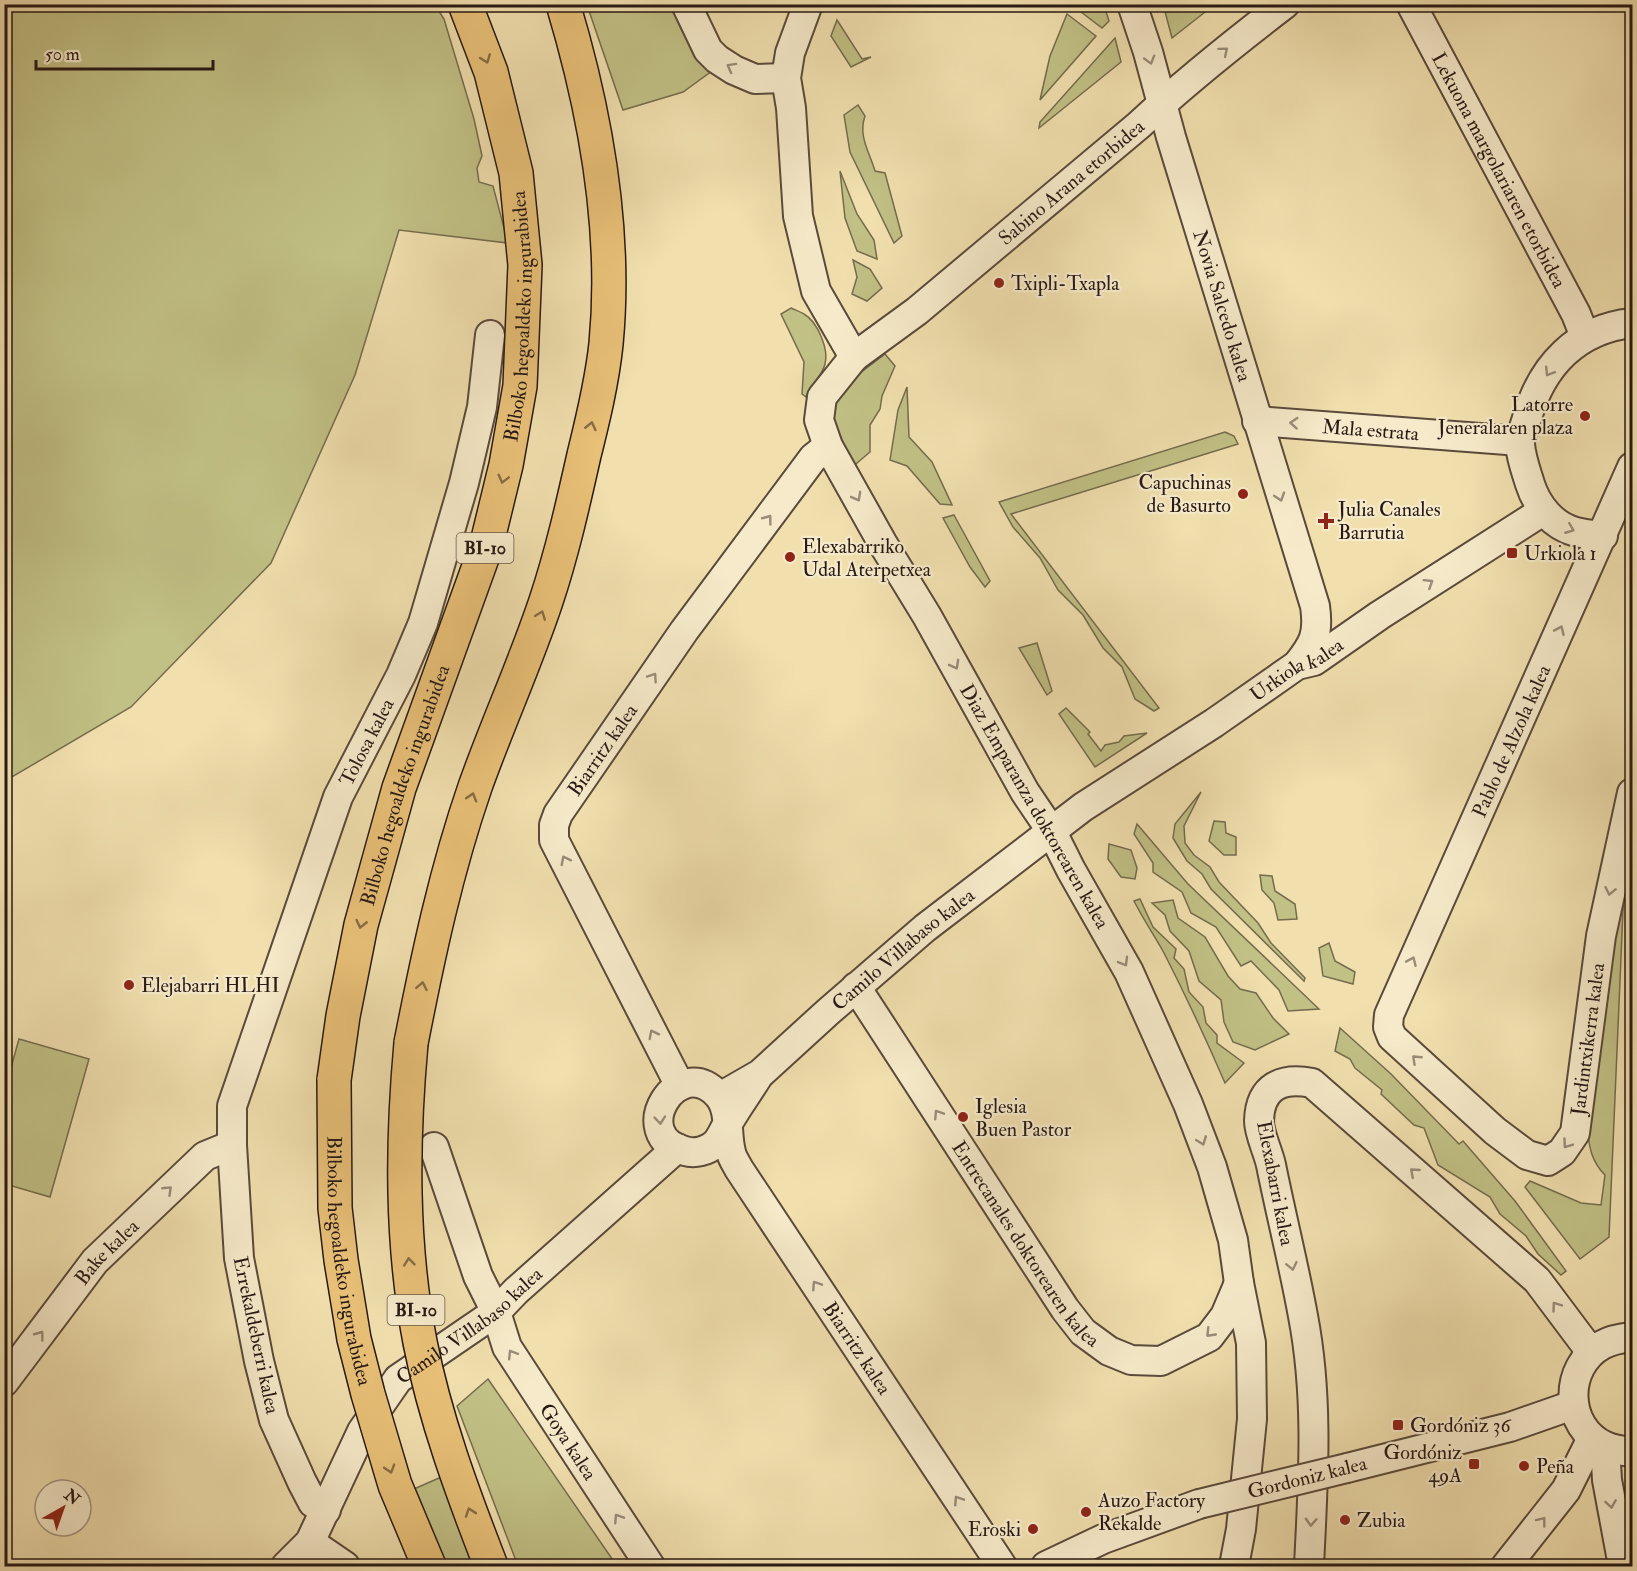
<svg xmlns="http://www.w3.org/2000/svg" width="1637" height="1571" font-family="'IM FELL Double Pica',serif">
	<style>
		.green { fill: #c1c085; stroke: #746c4d; stroke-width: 1.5 }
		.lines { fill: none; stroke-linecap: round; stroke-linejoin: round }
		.minor-casing { stroke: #5a4a3b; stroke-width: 32 }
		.highway-casing { stroke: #271915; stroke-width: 36 }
		.minor { stroke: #f6eaca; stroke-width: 28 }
		.highway { stroke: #e8c077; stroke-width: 33 }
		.minor-bridge-casing { stroke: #5a4a3b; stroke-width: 32; stroke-linecap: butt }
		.highway-bridge-casing { stroke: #271915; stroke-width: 36; stroke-linecap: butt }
		.minor-bridge { stroke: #f6eaca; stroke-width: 28 }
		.highway-bridge { stroke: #e8c077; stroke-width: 33 }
		.oneway { stroke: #998c79 }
		.oneway2 { stroke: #886c46 }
		.poi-dot { fill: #8f2418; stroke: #f6eaca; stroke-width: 2 }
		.labels { text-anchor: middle; stroke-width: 4.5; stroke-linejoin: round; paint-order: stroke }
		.shield { fill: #f6eaca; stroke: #65584b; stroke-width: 1.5 }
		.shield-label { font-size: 18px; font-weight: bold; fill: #271915 }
		.street-label { font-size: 20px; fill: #271915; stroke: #f6eaca }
		.poi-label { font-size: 20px; fill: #271915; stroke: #f6eaca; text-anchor: start }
	</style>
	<rect width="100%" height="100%" fill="#f1dfae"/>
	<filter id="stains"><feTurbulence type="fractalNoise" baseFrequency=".00333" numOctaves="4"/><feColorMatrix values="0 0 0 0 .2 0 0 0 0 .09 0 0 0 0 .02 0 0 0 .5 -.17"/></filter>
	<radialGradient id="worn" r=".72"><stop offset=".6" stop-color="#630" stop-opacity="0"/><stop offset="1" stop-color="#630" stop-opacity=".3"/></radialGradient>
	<g class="green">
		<polygon points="1163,4 1214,4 1214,5 1172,38"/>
		<polygon points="4,5 435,5 444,19 474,119 482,156 477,168 479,182 493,186 508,243 399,230 355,375 271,563 131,707 5,781"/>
		<polygon points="587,5 679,5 716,68 683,92 623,110"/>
		<polygon points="1072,5 1104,5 1109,21 1102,28"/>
		<polygon points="1067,14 1096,36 1040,100 1050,56"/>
		<polygon points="837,20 862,59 871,57 851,67 831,36"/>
		<polygon points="1115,38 1121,62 1039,128 1040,122"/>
		<path d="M858 105 865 116C858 136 869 151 875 171L885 173 902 236 894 243 850 152 844 115Z"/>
		<polygon points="840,171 857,214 874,240 877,259 857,251 845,218"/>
		<polygon points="853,260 870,269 882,288 867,301 852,294 857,277"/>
		<path d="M791 308C795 310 801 312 804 314 818 322 829 350 825 364 822 377 810 385 806 397L802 394 804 362 781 314Z"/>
		<polygon points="885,354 895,366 882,396 880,409 870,425 870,452 850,469 830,409 855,377"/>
		<polygon points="907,387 909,437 932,462 952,505 940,504 907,466 890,460 898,410"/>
		<polygon points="1225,432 1234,436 1238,444 1011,514 1159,708 1154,711 1135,699 1122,667 1103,648 1083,615 1058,590 1040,558 1013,527 999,502"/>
		<polygon points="954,515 990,581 985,587 970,567 943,518"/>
		<polygon points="1037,643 1052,691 1047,695 1019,648"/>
		<polygon points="1066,708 1090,732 1088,734 1101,751 1105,745 1119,742 1124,736 1147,733 1095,767 1059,714"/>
		<polygon points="1201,792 1184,826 1185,843 1194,855 1210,867 1219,882 1258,923 1271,943 1305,978 1304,981 1211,889 1202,874 1187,861 1173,838 1175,824"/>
		<polygon points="1214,821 1225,822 1226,833 1236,837 1236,855 1224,855 1209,841"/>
		<polygon points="1137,824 1188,884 1319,1009 1288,1011 1279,990 1251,961 1241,966 1216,927 1191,913 1182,892 1153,872 1153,863 1134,834"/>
		<polygon points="1109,844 1131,850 1137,868 1135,879 1121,877 1108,859"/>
		<path d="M1625 864 1609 1237 1580 1259 1525 1187 1530 1181 1581 1203 1601 1205 1605 1175C1589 1159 1589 1142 1586 1121Z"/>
		<polygon points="1260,875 1272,876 1275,891 1295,904 1297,919 1278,920 1274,903 1262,890"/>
		<path d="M1140 899 1153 927 1176 949 1174 958 1184 969 1189 992 1203 1007 1206 1023 1217 1035V1043L1244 1063 1225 1083C1206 1039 1186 996 1164 953 1154 935 1143 919 1134 901Z"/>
		<polygon points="1173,900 1178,918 1205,937 1228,976 1240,989 1256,993 1273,1018 1289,1034 1255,1050 1233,1042 1224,1022 1221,1000 1199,981 1189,951 1170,931 1165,915 1152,903"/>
		<polygon points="1329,943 1335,961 1355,972 1353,984 1323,976 1319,948"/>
		<polygon points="1340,1028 1391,1074 1459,1144 1463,1141 1515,1201 1566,1271 1561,1275 1538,1254 1526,1236 1500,1214 1490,1197 1438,1165 1424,1128 1414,1125 1381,1094 1382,1090 1355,1068 1350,1059 1335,1051"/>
		<polygon points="19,1039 89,1059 50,1197 5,1184 5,1089"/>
		<polygon points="488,1379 617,1566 518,1566 457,1406"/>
		<polygon points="448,1474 488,1566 426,1566 396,1497"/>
	</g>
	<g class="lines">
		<defs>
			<g id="minor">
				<polyline points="686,4 708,50 717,59 734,70 755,79 786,78"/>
				<polyline points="808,4 790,53 786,78 791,108 798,216 816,291 854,357"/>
				<path id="s1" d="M1132 4 1148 52 1171 137 1315 606C1319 634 1314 644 1297 665"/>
				<path id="s2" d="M1411 4 1576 314 1585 337"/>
				<path id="s3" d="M1257 421 1520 441"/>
				<path id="s4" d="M1632 467 1389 1015 1388 1027 1392 1037 1495 1131 1527 1155 1548 1161 1562 1152 1575 1133 1601 936 1632 793"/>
				<path d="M1603 536C1594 535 1584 534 1576 532 1553 526 1537 506 1530 484 1526 471 1521 458 1520 444 1520 436 1525 426 1527 418 1542 365 1577 329 1632 323"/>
				<path id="s5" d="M856 987 1065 1309 1083 1332 1109 1351 1131 1360 1161 1361 1209 1337 1225 1316 1239 1283"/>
				<path id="s6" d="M757 1078C747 1094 736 1109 727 1125 723 1131 721 1138 715 1144 707 1151 695 1154 685 1151 626 1136 678 1051 718 1095 731 1109 726 1134 731 1152 732 1158 736 1163 739 1169L1002 1566"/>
				<path id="s7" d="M680 1086 554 840V825L558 814 684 631 813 458 828 446"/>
				<path id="s8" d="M720 1097 760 1074 829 1011 925 928 1083 807 1214 723 1297 665 1314 661 1380 615 1543 511"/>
				<path id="s9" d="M434 1147 478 1276 496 1312 507 1347 650 1566"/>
				<path d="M1632 1337C1622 1338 1611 1340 1602 1345 1563 1367 1564 1427 1605 1446 1614 1450 1623 1451 1632 1452"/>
				<path id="s10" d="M4 1382 95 1261 205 1156 232 1145"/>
				<polyline points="1605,1446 1607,1480 1623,1566"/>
				<polyline points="1347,1468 1510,1427 1573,1405"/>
				<path id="s11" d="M326 1510 313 1503 302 1482 274 1420 259 1361 239 1258 232 1145V1106L338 797 401 675 423 623 464 483 482 407 490 335"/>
				<polyline points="310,1542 345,1566"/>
				<path id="s12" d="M286 1566 310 1542 362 1431 398 1379 496 1312 516 1291 677 1148"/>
				<polyline points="1046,1566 1103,1539 1199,1504"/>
				<path id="s13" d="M1234 1566 1241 1529 1252 1419 1251 1343 1239 1283 1233 1240 1212 1167 1188 1104 1129 972 1071 870 1052 832 1025 792 927 616 883 544 828 446 819 420 822 397 854 357 917 311 1139 125C1185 82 1234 43 1285 4"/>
				<path d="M1309 1566C1313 1483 1319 1399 1303 1316 1294 1266 1281 1215 1271 1165 1268 1151 1259 1134 1259 1121 1260 1086 1282 1077 1312 1083L1537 1280 1591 1352"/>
				<polyline points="1506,1566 1566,1490 1592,1438"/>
			</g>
			<g id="highway">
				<path d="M411 1043C428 956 446 871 475 787 497 725 525 664 546 601 562 553 573 504 584 455 593 419 602 382 606 344 617 230 596 114 563 4"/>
				<path id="s14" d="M334 1080 343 1016 361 925 399 788 486 547 506 465 520 386 525 265 516 173 491 72 465 4"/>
			</g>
		</defs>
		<use href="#minor" class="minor-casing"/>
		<use href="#highway" class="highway-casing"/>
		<use href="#minor" class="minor"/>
		<use href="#highway" class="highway"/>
		<defs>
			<polyline id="minor-bridge" points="1199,1504 1347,1468"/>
			<g id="highway-bridge">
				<path d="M411 1043C402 1143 401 1243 420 1342 435 1419 463 1494 491 1566"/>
				<path id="s15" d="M334 1080 335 1208 341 1260 354 1339 368 1394 395 1485 429 1566"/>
			</g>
		</defs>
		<use href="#minor-bridge" class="minor-bridge-casing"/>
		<use href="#highway-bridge" class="highway-bridge-casing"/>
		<use href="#minor-bridge" class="minor-bridge"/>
		<use href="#highway-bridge" class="highway-bridge"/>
	</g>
	<defs><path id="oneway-chevron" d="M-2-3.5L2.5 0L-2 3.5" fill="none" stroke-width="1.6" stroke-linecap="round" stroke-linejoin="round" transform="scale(1.5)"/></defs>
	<g class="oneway">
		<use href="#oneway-chevron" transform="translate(1224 51) rotate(-40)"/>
		<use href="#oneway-chevron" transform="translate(1150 60) rotate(74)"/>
		<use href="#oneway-chevron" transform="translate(731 67) rotate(-151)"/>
		<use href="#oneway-chevron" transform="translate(1549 372) rotate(122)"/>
		<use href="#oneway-chevron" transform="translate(1294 423) rotate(-176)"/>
		<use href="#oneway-chevron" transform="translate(857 497) rotate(61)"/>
		<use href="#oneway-chevron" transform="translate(1280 497) rotate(72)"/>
		<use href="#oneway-chevron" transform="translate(768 519) rotate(-53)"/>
		<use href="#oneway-chevron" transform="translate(1570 529) rotate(22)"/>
		<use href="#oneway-chevron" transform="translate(1429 583) rotate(-32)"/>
		<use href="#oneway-chevron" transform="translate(1560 630) rotate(-66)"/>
		<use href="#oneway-chevron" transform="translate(955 665) rotate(61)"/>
		<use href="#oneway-chevron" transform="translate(653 677) rotate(-56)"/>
		<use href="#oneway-chevron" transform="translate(565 860) rotate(-117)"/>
		<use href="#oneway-chevron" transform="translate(1610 891) rotate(102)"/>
		<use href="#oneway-chevron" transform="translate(1412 961) rotate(-66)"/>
		<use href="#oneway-chevron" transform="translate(1124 962) rotate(60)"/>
		<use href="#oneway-chevron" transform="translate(653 1034) rotate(-117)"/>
		<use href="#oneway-chevron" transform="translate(1416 1059) rotate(-137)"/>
		<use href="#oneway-chevron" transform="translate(938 1114) rotate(-123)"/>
		<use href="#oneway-chevron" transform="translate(660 1120) rotate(85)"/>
		<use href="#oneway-chevron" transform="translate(1202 1141) rotate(69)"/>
		<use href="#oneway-chevron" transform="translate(1567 1144) rotate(125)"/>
		<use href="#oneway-chevron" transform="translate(1414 1172) rotate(-139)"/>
		<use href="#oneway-chevron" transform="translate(168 1190) rotate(-44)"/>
		<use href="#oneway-chevron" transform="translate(1292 1266) rotate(78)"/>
		<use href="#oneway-chevron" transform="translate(816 1285) rotate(-123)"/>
		<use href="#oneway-chevron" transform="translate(1556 1306) rotate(-126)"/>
		<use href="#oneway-chevron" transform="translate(1210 1333) rotate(134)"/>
		<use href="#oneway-chevron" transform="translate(40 1335) rotate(-53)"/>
		<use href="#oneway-chevron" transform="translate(512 1354) rotate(-122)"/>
		<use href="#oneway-chevron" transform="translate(958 1500) rotate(-123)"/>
		<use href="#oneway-chevron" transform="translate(1611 1504) rotate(81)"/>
		<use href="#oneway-chevron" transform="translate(618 1518) rotate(-123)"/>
		<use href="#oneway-chevron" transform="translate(1542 1521) rotate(-52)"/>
		<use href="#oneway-chevron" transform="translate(1311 1522) rotate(93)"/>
	</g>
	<g class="oneway2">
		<use href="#oneway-chevron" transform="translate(486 59) rotate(69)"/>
		<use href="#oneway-chevron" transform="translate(591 426) rotate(-77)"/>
		<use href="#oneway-chevron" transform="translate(503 479) rotate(104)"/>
		<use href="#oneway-chevron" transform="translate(541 615) rotate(-69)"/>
		<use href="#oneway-chevron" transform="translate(472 797) rotate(-73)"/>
		<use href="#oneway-chevron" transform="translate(361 924) rotate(103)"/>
		<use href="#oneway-chevron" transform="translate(422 986) rotate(-79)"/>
		<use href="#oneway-chevron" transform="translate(409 1262) rotate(-96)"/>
		<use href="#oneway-chevron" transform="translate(390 1469) rotate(73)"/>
		<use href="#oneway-chevron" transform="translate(470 1512) rotate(-109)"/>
	</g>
	<g class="poi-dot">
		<circle cx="999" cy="283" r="6"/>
		<circle cx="1585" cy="416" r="6"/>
		<circle cx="1243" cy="494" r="6"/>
		<path d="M1323 512h6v6h6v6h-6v6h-6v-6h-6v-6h6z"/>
		<rect x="1506" y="547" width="12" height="12" rx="3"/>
		<circle cx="790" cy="557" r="6"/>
		<circle cx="129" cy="985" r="6"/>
		<circle cx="963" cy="1117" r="6"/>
		<rect x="1392" y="1419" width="12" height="12" rx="3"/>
		<rect x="1468" y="1458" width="12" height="12" rx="3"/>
		<circle cx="1524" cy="1466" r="6"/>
		<circle cx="1086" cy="1512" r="6"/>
		<circle cx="1345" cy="1520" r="6"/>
		<circle cx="1033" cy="1529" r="6"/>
	</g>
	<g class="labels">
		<g class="shield">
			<rect x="456.5" y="533" width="57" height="30" rx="4.5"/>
			<rect x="387.5" y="1295" width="57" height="30" rx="4.5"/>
		</g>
		<g class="shield-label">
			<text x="485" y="554">BI-10</text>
			<text x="416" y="1316">BI-10</text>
		</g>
		<g class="street-label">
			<text dy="7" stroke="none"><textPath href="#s2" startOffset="188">Lekuona margolariaren etorbidea</textPath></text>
			<text dy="7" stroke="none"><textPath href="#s13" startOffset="1604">Sabino Arana etorbidea</textPath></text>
			<text dy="7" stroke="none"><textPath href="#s1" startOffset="315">Novia Salcedo kalea</textPath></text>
			<text dy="7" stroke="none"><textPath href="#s14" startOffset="790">Bilboko hegoaldeko ingurabidea</textPath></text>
			<text dy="7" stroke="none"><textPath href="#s3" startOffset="114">Mala estrata</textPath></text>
			<text dy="7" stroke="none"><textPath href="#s8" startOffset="720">Urkiola kalea</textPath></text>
			<text dy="7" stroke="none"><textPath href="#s11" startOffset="813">Tolosa kalea</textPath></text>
			<text transform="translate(1511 741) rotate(-66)" y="7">Pablo de Alzola kalea</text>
			<text dy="7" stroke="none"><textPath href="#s7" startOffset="381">Biarritz kalea</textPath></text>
			<text dy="7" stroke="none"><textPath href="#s14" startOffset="304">Bilboko hegoaldeko ingurabidea</textPath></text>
			<text transform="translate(1035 806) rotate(60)" y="7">Diaz Emparanza doktorearen kalea</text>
			<text dy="7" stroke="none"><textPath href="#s8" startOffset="236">Camilo Villabaso kalea</textPath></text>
			<text dy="7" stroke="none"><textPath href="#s4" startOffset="958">Jardintxikerra kalea</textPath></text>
			<text transform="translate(1276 1183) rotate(79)" y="7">Elexabarri kalea</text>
			<text dy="7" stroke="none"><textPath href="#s5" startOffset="308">Entrecanales doktorearen kalea</textPath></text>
			<text dy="7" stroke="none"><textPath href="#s10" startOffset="166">Bake kalea</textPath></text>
			<text dy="7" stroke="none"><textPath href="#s15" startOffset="182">Bilboko hegoaldeko ingurabidea</textPath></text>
			<text dy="7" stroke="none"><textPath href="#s12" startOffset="309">Camilo Villabaso kalea</textPath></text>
			<text transform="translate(257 1335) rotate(78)" y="7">Errekaldeberri kalea</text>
			<text dy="7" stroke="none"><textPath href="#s6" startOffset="532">Biarritz kalea</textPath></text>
			<text dy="7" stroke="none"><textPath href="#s9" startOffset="326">Goya kalea</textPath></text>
			<text transform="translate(1307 1477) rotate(-14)" y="7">Gordoniz kalea</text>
		</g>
		<g class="poi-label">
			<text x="1011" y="290">Txipli-Txapla</text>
			<text x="1573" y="411" text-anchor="end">Latorre<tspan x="1573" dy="23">Jeneralaren plaza</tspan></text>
			<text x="1231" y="489" text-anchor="end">Capuchinas<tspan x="1231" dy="23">de Basurto</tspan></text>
			<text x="1338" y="516">Julia Canales<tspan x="1338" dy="23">Barrutia</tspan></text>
			<text x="802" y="553">Elexabarriko<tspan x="802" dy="23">Udal Aterpetxea</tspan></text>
			<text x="1524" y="560">Urkiola 1</text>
			<text x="141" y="992">Elejabarri HLHI</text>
			<text x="975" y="1113">Iglesia<tspan x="975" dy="23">Buen Pastor</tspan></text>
			<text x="1410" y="1432">Gordóniz 36</text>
			<text x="1462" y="1459" text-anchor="end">Gordóniz<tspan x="1462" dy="23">49A</tspan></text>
			<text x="1536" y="1473">Peña</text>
			<text x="1098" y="1507">Auzo Factory<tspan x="1098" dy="23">Rekalde</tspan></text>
			<text x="1357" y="1527">Zubia</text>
			<text x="1021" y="1536" text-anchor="end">Eroski</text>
		</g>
	</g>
	<rect width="1637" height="1571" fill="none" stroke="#f1dfae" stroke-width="24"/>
	<rect x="6" y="6" width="1625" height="1559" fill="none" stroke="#271915" stroke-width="3"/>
	<rect x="12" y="12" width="1613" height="1547" fill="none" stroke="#271915" stroke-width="1.5"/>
	<g transform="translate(63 1508) rotate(40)"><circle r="28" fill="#f6eaca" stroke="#a39682" stroke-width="1.5"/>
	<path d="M0-4.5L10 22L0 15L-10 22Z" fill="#8f2418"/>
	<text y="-9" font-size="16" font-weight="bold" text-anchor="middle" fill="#271915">N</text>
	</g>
	<path d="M36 60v9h177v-9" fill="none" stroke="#271915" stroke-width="3"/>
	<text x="45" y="60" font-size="18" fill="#271915" stroke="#f6eaca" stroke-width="4.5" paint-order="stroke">50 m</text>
	<rect width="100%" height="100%" filter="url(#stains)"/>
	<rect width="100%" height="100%" fill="url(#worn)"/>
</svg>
